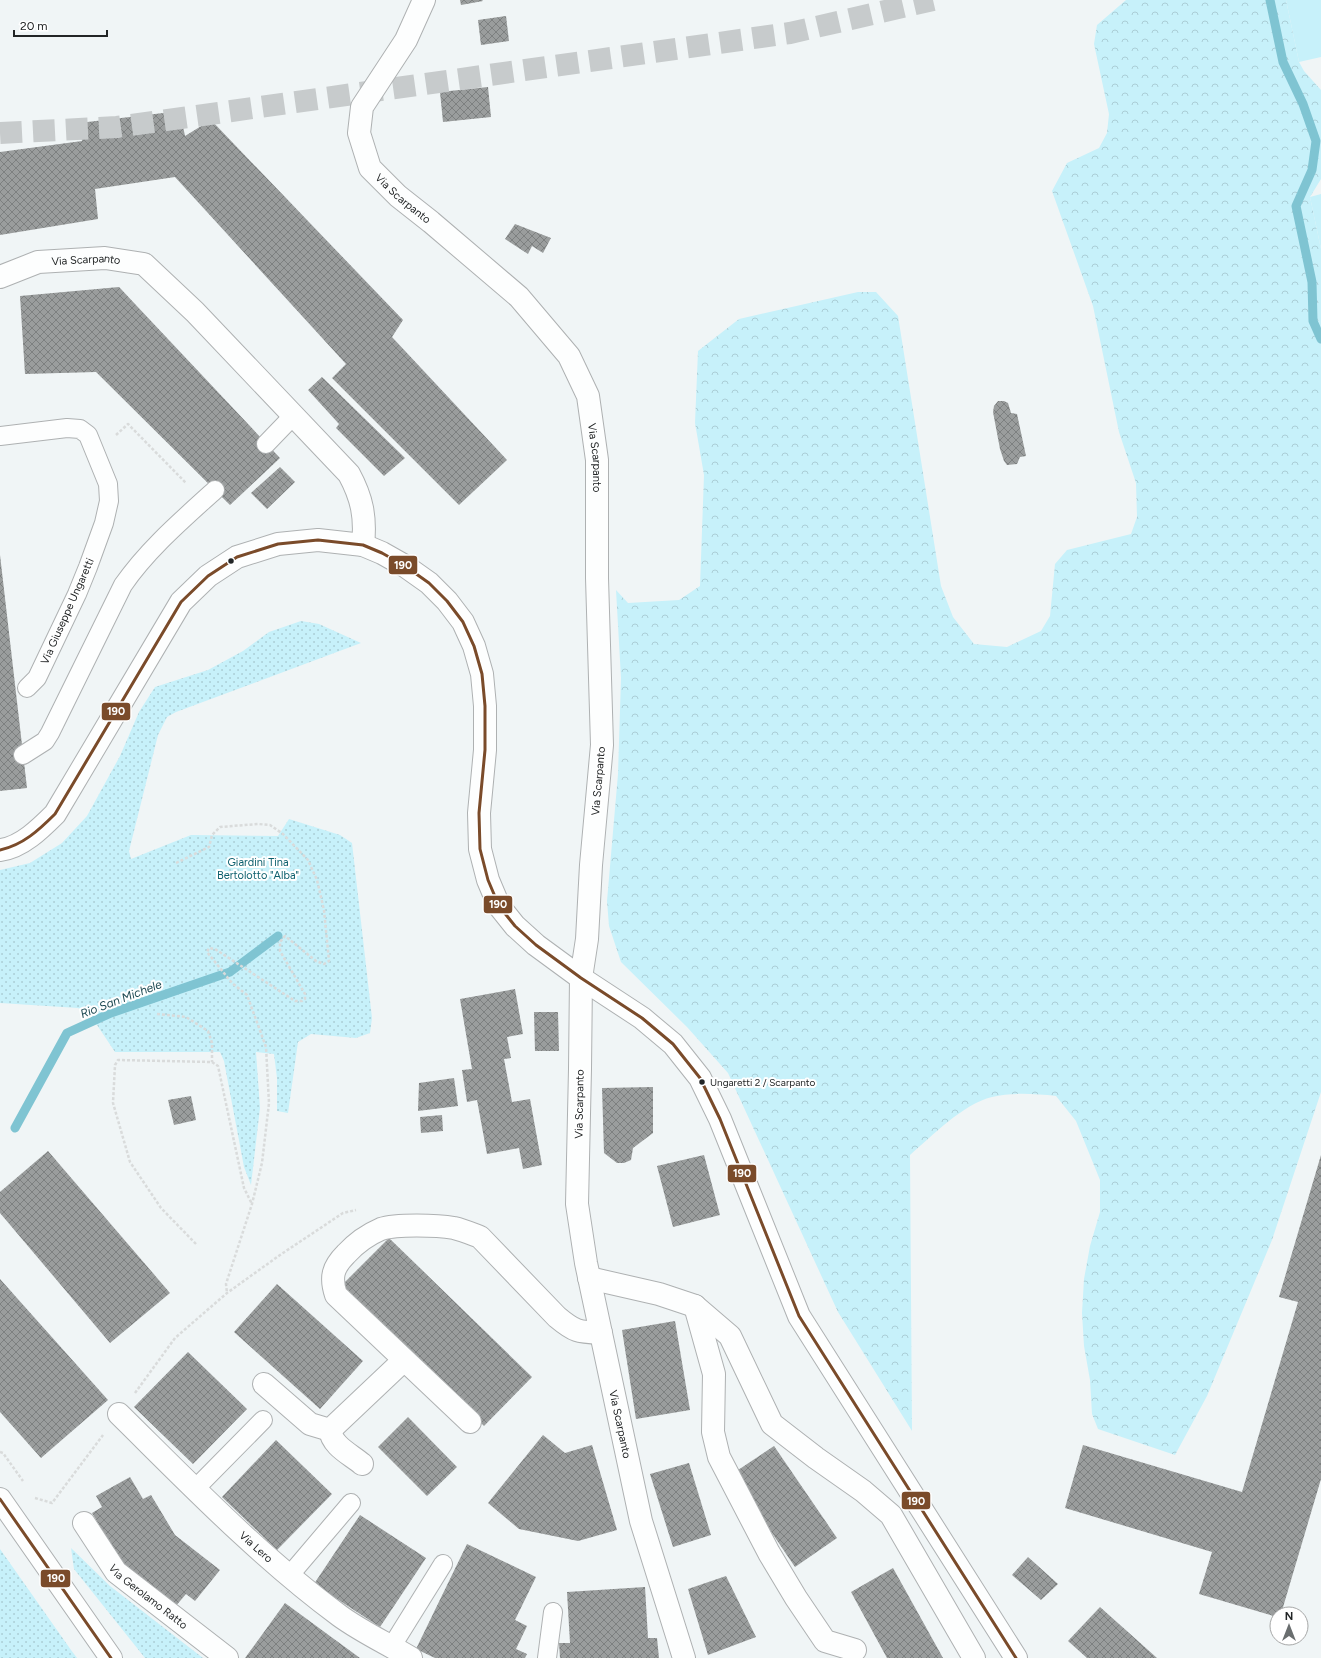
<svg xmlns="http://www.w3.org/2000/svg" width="1321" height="1658" font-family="Figtree,sans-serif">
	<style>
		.grass { fill: url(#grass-dots) }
		.forest { fill: url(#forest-crowns) }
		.garden { fill: #c7f1fa }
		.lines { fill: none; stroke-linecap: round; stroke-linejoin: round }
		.stream { stroke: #7fc4d2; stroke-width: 9 }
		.building { fill: url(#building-cross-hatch) }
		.highway-tunnel { stroke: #c7cbcc; stroke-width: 22; stroke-dasharray: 22 11; stroke-linecap: butt }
		.lane-casing { stroke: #aeb1b2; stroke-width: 20 }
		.street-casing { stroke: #aeb1b2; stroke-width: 24 }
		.secondary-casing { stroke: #aeb1b2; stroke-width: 24 }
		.path { stroke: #d9dbdb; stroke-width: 2.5; stroke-dasharray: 3 2; stroke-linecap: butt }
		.lane { stroke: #fdfefe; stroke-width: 18 }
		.street { stroke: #fdfefe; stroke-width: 22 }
		.secondary { stroke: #fdfefe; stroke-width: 22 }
		.bus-1-casing { stroke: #fff; stroke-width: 6 }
		.bus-1 { stroke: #7a4b2a; stroke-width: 3 }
		.bus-dot { fill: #222526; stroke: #fff; stroke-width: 1.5 }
		.labels { text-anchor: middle; stroke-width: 4; stroke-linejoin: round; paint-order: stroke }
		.bus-label { font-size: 10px; fill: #222526; stroke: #fff; text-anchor: start }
		.street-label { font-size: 11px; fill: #222526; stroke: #fff }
		.park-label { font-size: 11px; fill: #0c5f6d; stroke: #fff }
		.water-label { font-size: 12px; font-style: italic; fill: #1d4952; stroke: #fff }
		.line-badge { stroke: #fff; stroke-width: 1.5 }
		.badge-label { font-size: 11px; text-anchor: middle; font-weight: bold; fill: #fff }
	</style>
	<defs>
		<pattern id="grass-dots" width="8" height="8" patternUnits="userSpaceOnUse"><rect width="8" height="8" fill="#c7f1fa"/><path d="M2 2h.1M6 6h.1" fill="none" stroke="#abced6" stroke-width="1.8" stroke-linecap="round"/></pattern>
		<pattern id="forest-crowns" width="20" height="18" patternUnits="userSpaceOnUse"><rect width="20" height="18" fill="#c7f1fa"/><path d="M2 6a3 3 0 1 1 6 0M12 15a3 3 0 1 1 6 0" fill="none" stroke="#abced6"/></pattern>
		<pattern id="building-cross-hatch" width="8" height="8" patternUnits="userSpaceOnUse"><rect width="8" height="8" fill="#9a9d9d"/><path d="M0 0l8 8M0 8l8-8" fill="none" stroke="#7d8080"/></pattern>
	</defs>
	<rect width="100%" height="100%" fill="#f0f5f6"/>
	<g class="grass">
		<polygon points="301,621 319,624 361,643 176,712 167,717 158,735 129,851 131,859 191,835 278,836 289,819 340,835 352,843 372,1018 370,1033 356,1038 311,1034 298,1042 288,1113 277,1111 277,1078 274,1054 256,1052 260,1108 251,1185 244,1167 224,1061 220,1052 115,1052 91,1016 78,1008 0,1003 0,870 30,863 62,843 87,816 120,756 139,712 155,687 208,670 243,651 269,632"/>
		<polygon points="71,1548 110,1586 203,1658 145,1658 74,1569"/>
		<polygon points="0,1549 71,1650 77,1658 0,1658"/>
	</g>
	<path class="forest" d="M1126 0H1286L1299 62 1304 71 1321 90V179L1310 197 1321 249V1092L1272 1240 1207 1396 1175 1455 1098 1429 1092 1414 1090 1380 1084 1346 1082 1313 1084 1279 1090 1246 1100 1212V1180L1076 1121 1056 1096C1035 1094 1013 1092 992 1097 963 1104 932 1136 910 1155L912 1431 838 1312 728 1073 687 1027 621 962 609 926 607 901 618 774 621 678 616 590 628 603 679 600 700 586 704 475 695 423 698 351 739 319 858 292H876L898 316 941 586 953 617 974 644 1007 647 1041 631 1050 616 1055 564 1067 550 1131 534 1137 517 1136 483 1119 432 1093 306 1052 191 1067 163 1099 148 1107 133 1109 114 1094 44 1097 25Z"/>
	<g class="garden">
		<polygon points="1286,0 1321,0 1321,57 1299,62"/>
		<polygon points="1321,194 1321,249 1310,197"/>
	</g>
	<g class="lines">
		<g class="stream">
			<polyline points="1270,0 1283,62 1303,104 1316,141 1312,170 1296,206 1312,282 1313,321 1321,339"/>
			<polyline points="15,1128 67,1033 111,1013 230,972 278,936"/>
		</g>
	</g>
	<g class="building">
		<polygon points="460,0 482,0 483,1 461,5"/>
		<polygon points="506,16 509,41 481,45 478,20"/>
		<polygon points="488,87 491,117 443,122 440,92"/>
		<polygon points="180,111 185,136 211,120 403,320 392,337 507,460 459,505 332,378 346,364 175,177 95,189 98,219 0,235 0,152 82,141 79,123"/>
		<polygon points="515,224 551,238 543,253 532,246 528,254 505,239"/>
		<polygon points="119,287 280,458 230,505 96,372 25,374 20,296"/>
		<polygon points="322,377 405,458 384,476 336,428 339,424 308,390"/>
		<polygon points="998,401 1004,401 1008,403 1011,413 1017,414 1026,456 1020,457 1017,464 1007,465 1004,461 1000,449 993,412 994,406"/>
		<polygon points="280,467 295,482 267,509 251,493"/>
		<polygon points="0,555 27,788 0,791"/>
		<polygon points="515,989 523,1034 507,1037 511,1058 504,1059 512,1102 530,1099 542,1165 523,1169 519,1148 487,1154 477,1100 467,1102 462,1070 472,1069 460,999"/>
		<polygon points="534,1012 558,1012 559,1051 535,1051"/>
		<polygon points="454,1078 458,1106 418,1111 419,1083"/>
		<polygon points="653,1087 653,1133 633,1148 631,1160 624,1163 617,1163 604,1153 602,1088"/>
		<polygon points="191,1096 196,1120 174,1125 168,1100"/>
		<polygon points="442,1115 443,1131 421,1133 420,1117"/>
		<polygon points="48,1151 170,1293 110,1343 0,1213 0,1192"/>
		<polygon points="704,1155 720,1215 673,1227 657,1166"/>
		<polygon points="1321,1155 1321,1479 1281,1614 1277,1614 1277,1617 1199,1594 1212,1552 1065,1508 1083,1445 1242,1492 1298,1302 1279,1297"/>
		<polygon points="389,1238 532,1377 484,1426 341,1286"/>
		<polygon points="0,1279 108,1400 41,1458 0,1412"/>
		<polygon points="277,1284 363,1361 320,1409 234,1332"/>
		<polygon points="675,1321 690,1410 636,1419 622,1330"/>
		<polygon points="188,1352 247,1409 193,1464 134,1407"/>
		<polygon points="408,1417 457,1467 427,1496 378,1447"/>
		<polygon points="543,1435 565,1453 592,1445 617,1530 578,1541 519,1529 488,1503"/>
		<polygon points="276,1440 332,1494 277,1550 222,1497"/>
		<polygon points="774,1446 837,1538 795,1567 732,1474"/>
		<polygon points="689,1463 711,1535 673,1547 650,1474"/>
		<polygon points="130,1477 143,1499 151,1495 175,1535 220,1570 195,1601 186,1594 175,1607 125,1568 92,1513 102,1507 96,1496"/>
		<polygon points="360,1515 426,1558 380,1627 314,1584"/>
		<polygon points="467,1544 536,1577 515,1620 527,1626 516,1649 527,1654 525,1658 435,1658 416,1649"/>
		<polygon points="1028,1557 1058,1584 1041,1600 1012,1575"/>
		<polygon points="893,1568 943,1658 887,1658 851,1592"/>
		<polygon points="726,1576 756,1637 708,1655 688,1589"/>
		<polygon points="645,1587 648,1638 657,1638 659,1658 560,1658 559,1643 570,1643 567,1592"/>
		<polygon points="285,1603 334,1639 360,1658 245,1658"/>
		<polygon points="1100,1607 1157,1658 1087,1658 1068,1641"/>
	</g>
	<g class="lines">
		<polyline class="highway-tunnel" points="0,133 117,127 790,33 933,0"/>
		<defs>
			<g id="lane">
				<polyline points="0,436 67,428 80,429 88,435 108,484 109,501 104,523 88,567 77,594 37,678 27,688"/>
				<polyline points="266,444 293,416"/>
				<path d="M23 755 45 741 50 733 123 585C148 549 182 520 215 490"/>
				<polyline points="195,1489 263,1420"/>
				<polyline points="289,1576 351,1503"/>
				<polyline points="392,1646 443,1564"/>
				<polyline points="547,1658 553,1612"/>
			</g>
			<g id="street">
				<path id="s1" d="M424 0 406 40 362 107 359 133 370 168 398 196 431 222 519 297 569 356 588 396 597 460V578L602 745 591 865 587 939 581 978 580 1069 577 1204 586 1263 641 1521 684 1658"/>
				<path id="s2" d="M0 277 38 262 105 258 144 264 195 312 349 474C362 498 366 517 363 545"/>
				<polyline points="589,1278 659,1294 695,1306 730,1336 772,1424 816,1458 863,1491 891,1515 974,1658"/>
				<polyline points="695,1306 714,1374 713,1432 719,1457 769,1553 796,1598 825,1641 855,1650"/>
				<polyline points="264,1384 310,1424 330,1430 404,1360"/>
				<path id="s3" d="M119 1414C190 1484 260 1557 340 1616 362 1632 388 1644 411 1658"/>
				<path d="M470 1422 336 1295C330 1277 333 1267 346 1254 356 1243 367 1235 381 1229 396 1224 437 1225 454 1228 463 1230 472 1234 480 1237L557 1317C575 1332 578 1332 601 1333"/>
				<path d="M330 1430C332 1446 350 1454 362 1464"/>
				<path id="s4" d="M84 1523 116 1572 227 1658"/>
			</g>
			<g id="secondary">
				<path d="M0 850C21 848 41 828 55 814L181 602 208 576 237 557 278 544 318 540 363 545 382 553 405 566 429 583 447 601 463 622 474 646 482 674 485 706V750L479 813 480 849 488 880 499 906 515 926 536 945 581 978 642 1018 673 1044 700 1078 720 1119 799 1316 1016 1658"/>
				<polyline points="0,1499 111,1658"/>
			</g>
		</defs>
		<use href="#lane" class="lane-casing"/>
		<use href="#street" class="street-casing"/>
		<use href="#secondary" class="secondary-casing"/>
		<g class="path">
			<polyline points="116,435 128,424 186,483"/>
			<polyline points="176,863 209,847 212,835 220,827 258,824 270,825 283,834 308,860 317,880 324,910 329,961 324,964 316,961 285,936 280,942 280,951 305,994 305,999 302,1001 295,1001 215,949 209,948 207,952 232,983 247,995 266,1047 269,1103 262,1163 252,1204 226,1284 227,1293"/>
			<polyline points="157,1014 186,1017 208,1031 212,1043 212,1062"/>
			<polyline points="196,1244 161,1208 130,1162 113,1103 115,1065 118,1060 212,1062 218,1066 244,1188 252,1204"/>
			<polyline points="135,1393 175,1338 227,1293 280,1255 343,1213 356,1210"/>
			<polyline points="0,1452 3,1453 23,1481"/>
			<polyline points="35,1498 52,1503 103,1435"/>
		</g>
		<use href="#lane" class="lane"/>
		<use href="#street" class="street"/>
		<use href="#secondary" class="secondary"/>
		<defs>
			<g id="bus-1">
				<path d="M0 850C23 845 39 830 55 814L181 602 208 576 237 557 278 544 318 540 363 545 382 553 405 566 429 583 447 601 463 622 474 646 482 674 485 706V750L479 813 480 849 488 880 499 906 515 926 536 945 581 978 642 1018 673 1044 700 1078 720 1119 799 1316 1016 1658"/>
				<polyline points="0,1499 111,1658"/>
			</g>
		</defs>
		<use href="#bus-1" class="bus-1-casing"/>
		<use href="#bus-1" class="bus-1"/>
	</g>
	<g class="bus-dot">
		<circle cx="231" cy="561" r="3.5"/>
		<circle cx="702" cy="1082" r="3.5"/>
	</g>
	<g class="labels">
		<g class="bus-label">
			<text x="710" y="1086">Ungaretti 2 / Scarpanto</text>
		</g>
		<g class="street-label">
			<text dy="4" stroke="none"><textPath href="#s1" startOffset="232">Via Scarpanto</textPath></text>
			<text dy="4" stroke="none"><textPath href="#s2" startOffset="89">Via Scarpanto</textPath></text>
			<text dy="4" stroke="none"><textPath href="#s1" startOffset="568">Via Scarpanto</textPath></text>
			<text transform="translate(67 611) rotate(-66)" y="4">Via Giuseppe Ungaretti</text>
			<text transform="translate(598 781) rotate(-85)" y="4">Via Scarpanto</text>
			<text transform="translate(579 1104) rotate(-89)" y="4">Via Scarpanto</text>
			<text dy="4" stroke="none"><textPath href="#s1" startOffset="1540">Via Scarpanto</textPath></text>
			<text dy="4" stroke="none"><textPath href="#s3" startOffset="191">Via Lero</textPath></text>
			<text dy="4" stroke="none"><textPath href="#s4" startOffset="99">Via Gerolamo Ratto</textPath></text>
		</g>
		<g class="park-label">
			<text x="258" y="866">Giardini Tina<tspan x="258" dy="13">Bertolotto "Alba"</tspan></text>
		</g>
		<g class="water-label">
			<text transform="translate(121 999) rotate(-21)" y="4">Rio San Michele</text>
		</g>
	</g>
	<g class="line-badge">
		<rect x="388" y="555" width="30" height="20" rx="4" fill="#7a4b2a"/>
		<rect x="101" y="702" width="30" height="19" rx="4" fill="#7a4b2a"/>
		<rect x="483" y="895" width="30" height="19" rx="4" fill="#7a4b2a"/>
		<rect x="727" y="1164" width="30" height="19" rx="4" fill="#7a4b2a"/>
		<rect x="901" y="1491" width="30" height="19" rx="4" fill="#7a4b2a"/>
		<rect x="40" y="1569" width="31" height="19" rx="4" fill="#7a4b2a"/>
	</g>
	<g class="badge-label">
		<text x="403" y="569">190</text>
		<text x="116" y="715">190</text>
		<text x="498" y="908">190</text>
		<text x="742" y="1177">190</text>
		<text x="916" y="1505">190</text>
		<text x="56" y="1582">190</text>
	</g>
	<g transform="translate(1289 1626)"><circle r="19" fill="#ffffff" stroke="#a7a8a8"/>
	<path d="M0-3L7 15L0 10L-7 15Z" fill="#6a6e6f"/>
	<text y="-6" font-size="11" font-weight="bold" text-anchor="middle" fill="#222526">N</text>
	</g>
	<path d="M14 30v6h93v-6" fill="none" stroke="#222526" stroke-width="2"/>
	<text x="20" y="30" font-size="12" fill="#222526" stroke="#ffffff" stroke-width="3" paint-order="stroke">20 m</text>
</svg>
